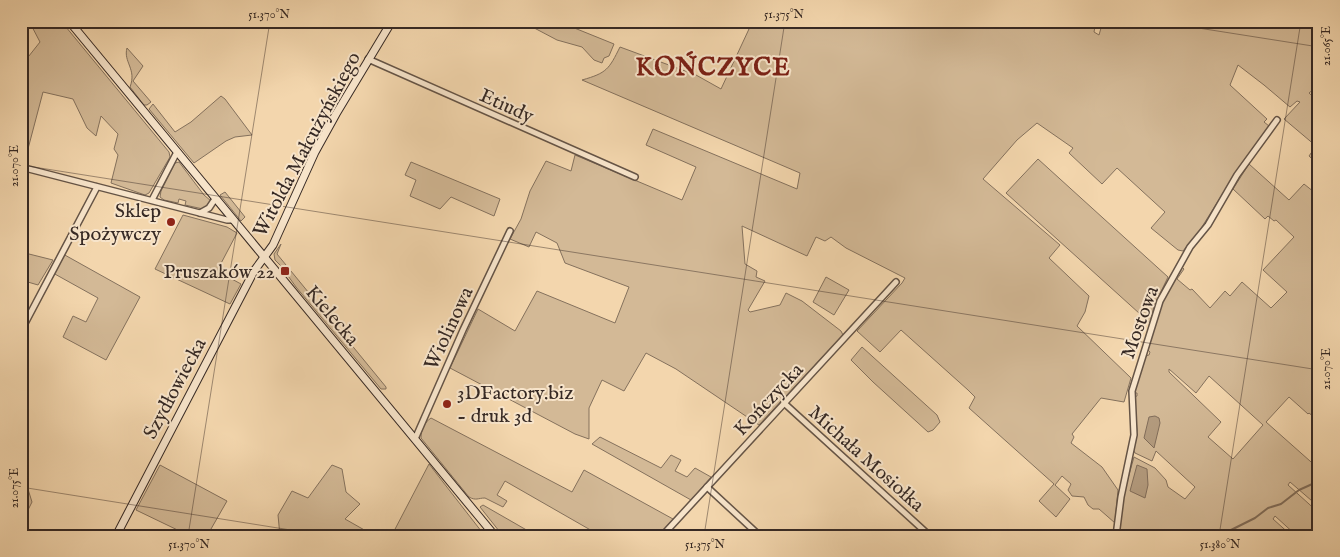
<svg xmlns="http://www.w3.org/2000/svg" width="1340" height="557" font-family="'IM FELL English',serif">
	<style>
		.green { fill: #d3b996; stroke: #84715d; fill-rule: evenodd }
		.water { fill: #b39b7e; stroke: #816d5a }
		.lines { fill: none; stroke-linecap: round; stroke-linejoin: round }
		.stream { stroke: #816d5a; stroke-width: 2 }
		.street-casing { stroke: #655446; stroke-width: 8 }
		.secondary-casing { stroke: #362924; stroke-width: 9 }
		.street { stroke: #f7e4ca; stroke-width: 5 }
		.secondary { stroke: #f7e4ca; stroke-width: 7 }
		.ticks { fill: none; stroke: #362924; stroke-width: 1; stroke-opacity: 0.45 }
		.poi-dot { fill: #8f2418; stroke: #f7e4ca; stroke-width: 2 }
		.labels { text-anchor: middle; stroke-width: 4; stroke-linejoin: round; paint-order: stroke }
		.street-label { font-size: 20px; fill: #362924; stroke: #f7e4ca }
		.poi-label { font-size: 20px; fill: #362924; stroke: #f7e4ca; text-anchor: end }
		.district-label { font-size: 25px; font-weight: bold; letter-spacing: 1px; fill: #7a1f14; stroke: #f7e4ca }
		.neatline { fill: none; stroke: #362924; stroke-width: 2 }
		.ticks-label { font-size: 12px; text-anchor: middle; fill: #362924 }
	</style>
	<rect width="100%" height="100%" fill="#f3d6ad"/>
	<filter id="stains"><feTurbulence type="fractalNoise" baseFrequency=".004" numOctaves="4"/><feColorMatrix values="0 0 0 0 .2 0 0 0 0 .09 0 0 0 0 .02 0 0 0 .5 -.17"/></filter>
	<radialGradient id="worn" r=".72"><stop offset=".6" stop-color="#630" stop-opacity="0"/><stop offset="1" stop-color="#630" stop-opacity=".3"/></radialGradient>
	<g class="green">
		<polygon points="29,21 61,21 169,152 170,157 149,193 145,195 111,183 118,155 114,149 118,134 101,116 96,136 87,128 73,99 43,92 24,164 21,163 21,66 40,42"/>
		<polygon points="521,21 568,21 567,25 614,44 609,56 604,58 602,63 594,60 582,47 557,40"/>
		<path d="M732 21H1096L1094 32 1099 35 1103 21H1319V85L1309 93 1319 102V165L1309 156 1316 146 1284 119 1300 102 1297 101 1290 107 1264 85 1238 65 1230 85 1267 119 1264 122 1269 126 1240 166 1200 230 1183 251 1178 250 1151 228 1165 212 1117 168 1102 184 1069 153 1073 148 1037 123 1017 140 983 179 1060 245 1049 258 1089 296 1085 312 1077 326 1131 378 1124 402 1101 398 1072 434 1074 437 1071 443 1102 467 1118 490 1115 523 1099 509H1093L1088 505 1084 497 1072 496 1068 490 1071 484 1062 476 1055 485 1070 499 1056 517 1039 501 1054 484 969 408 975 397 968 390 901 330 880 352 857 331 902 283 905 278 846 248 831 237 825 241 816 237 807 256 742 226 745 264 757 271 756 277 765 281 748 310 750 312 780 305 786 293 802 301 841 331 843 335 759 425 676 369 646 353 624 391 602 380 589 408V439L575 434 450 368 478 309 515 331 537 291 615 323 629 287 565 263 557 243 536 232 529 247 510 239 521 219 530 191 546 161 571 171 575 155 682 200 696 167 646 145 653 129 797 189 800 173 582 80C607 73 609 69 620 47L696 75 721 89 749 29Z"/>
		<path d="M127 48 143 66 133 81 151 102 147 105H144L130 87C137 69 123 62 127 48Z"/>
		<polygon points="221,96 225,99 252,135 235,137 226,141 194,163 149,109 153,104 175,132 191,122"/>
		<polygon points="1038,159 1168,277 1154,306 1150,323 1006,193"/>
		<polygon points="179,162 204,195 211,201 209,205 203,209 185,205 186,201 179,199 178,203 164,200 160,197 161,191 175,163"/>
		<polygon points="411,162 500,199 494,216 451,197 440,209 410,196 416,180 405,175"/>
		<path d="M1249 164 1289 200 1304 184 1319 196V421L1309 413 1308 414 1289 397 1266 422 1319 469V507L1290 482 1288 485 1319 513V536H1297L1275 516 1273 519 1292 536H1119L1123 496 1134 457 1155 468 1166 480 1168 487 1185 499 1195 487 1156 451 1152 461 1135 453 1133 449 1137 430 1134 397 1137 396V393H1134L1145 356 1149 355 1150 352 1148 350 1161 302 1182 267 1184 269 1177 279 1190 290 1192 289 1210 308 1225 291 1230 296 1242 282 1271 308 1287 292 1263 270 1294 237 1276 220 1274 221 1268 216 1265 219 1233 189ZM1169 369 1196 393 1209 376 1263 425 1233 459 1208 437 1221 422 1169 372Z"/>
		<polygon points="225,192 245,217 241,221 220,195"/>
		<polygon points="183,215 227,227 237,233 217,271 241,284 230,304 155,269"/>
		<polygon points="281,244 277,254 386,387 386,389 381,389 296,287 286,273 287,272 275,260 274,254"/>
		<polygon points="21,252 53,260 38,285 21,280"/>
		<polygon points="63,254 140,297 106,360 63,337 73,316 86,322 98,298 53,273"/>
		<polygon points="826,277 849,290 834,315 813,302"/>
		<polygon points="862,347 937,415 940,422 933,430 928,432 873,382 851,360"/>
		<path d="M431 418 572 492 584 470 673 519 658 536H601L505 481 497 495 507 501 503 507 485 498C478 498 476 501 469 497L421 438C421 429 424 423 431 418Z"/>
		<polygon points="600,437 661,468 671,455 681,460 675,471 687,477 695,468 711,477 691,500 592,444"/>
		<polygon points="429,464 485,536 398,536 393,533"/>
		<polygon points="160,465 227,501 207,536 190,536 136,510"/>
		<polygon points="332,465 342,469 346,492 360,504 345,519 375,536 280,536 278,515 292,491 308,498"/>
		<polygon points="27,486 32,502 21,524 21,487"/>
		<polygon points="483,505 537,536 503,536 480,507"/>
	</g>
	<g class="water">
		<polygon points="1155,416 1159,418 1160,423 1154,448 1144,438 1149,417"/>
		<polygon points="1137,465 1147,469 1148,485 1145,498 1130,491"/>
	</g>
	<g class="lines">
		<polyline class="stream" points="1219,536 1255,518 1268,508 1281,504 1299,490 1319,481"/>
		<defs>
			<g id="street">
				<polyline points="368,59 635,177"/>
				<polyline points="21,167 227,220 233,220"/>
				<polyline points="152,200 177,152"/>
				<polyline points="200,213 209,208 215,199"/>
				<polyline points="21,331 97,187"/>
				<polyline points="784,403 930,536"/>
				<polyline points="415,439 463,330 510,231"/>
				<polyline points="707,487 760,536"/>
				<polyline points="1294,535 1294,536"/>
				<polyline points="662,536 896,282"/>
				<polyline points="1116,536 1121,497 1134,435 1132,391 1160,301 1190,247 1208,225 1237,175 1277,120"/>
			</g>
			<g id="secondary">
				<polyline points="69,21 495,536"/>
				<polyline points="116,536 254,271 273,245 315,152 336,114 392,21"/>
			</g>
		</defs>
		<use href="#street" class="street-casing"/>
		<use href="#secondary" class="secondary-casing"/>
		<use href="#street" class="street"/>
		<use href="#secondary" class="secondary"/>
	</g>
	<path class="ticks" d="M1154 21 1319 47M21 165 1319 370M21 487 328 536M188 536 270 21M704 536 785 21M1219 536 1301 21"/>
	<g class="poi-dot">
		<circle cx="171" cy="222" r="5"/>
		<rect x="280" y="266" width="10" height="10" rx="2.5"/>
		<circle cx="447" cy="404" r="5"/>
	</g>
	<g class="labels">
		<g class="street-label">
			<text transform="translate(507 105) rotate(24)" y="7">Etiudy</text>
			<text transform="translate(306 144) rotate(-62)" y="7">Witolda Małcużyńskiego</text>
			<text transform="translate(333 315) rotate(50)" y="7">Kielecka</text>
			<text transform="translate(1139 322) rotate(-70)" y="7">Mostowa</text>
			<text transform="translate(448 328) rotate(-65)" y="7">Wiolinowa</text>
			<text transform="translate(174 388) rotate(-62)" y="7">Szydłowiecka</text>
			<text transform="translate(768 399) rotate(-47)" y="7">Kończycka</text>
			<text transform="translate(867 458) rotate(42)" y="7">Michała Mosiołka</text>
		</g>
		<g class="poi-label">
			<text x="161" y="217">Sklep<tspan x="161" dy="23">Spożywczy</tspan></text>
			<text x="275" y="278">Pruszaków 22</text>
			<text x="457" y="399" text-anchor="start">3DFactory.biz<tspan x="457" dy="23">- druk 3d</tspan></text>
		</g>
		<g class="district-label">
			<text x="713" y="75">KOŃCZYCE</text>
		</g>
	</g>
	<rect width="1340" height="557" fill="none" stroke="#f3d6ad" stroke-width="55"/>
	<rect x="28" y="28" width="1284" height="502" class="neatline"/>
	<g class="ticks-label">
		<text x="269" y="18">51.370°N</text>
		<text x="784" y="18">51.375°N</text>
		<text transform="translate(1326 46) rotate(-90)" y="4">21.065°E</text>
		<text transform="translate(14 166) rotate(-90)" y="4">21.070°E</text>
		<text transform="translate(1326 369) rotate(-90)" y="4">21.070°E</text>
		<text transform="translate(14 488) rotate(-90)" y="4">21.075°E</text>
		<text x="189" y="548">51.370°N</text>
		<text x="705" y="548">51.375°N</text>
		<text x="1220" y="548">51.380°N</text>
	</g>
	<rect width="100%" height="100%" filter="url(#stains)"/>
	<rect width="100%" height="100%" fill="url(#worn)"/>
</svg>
